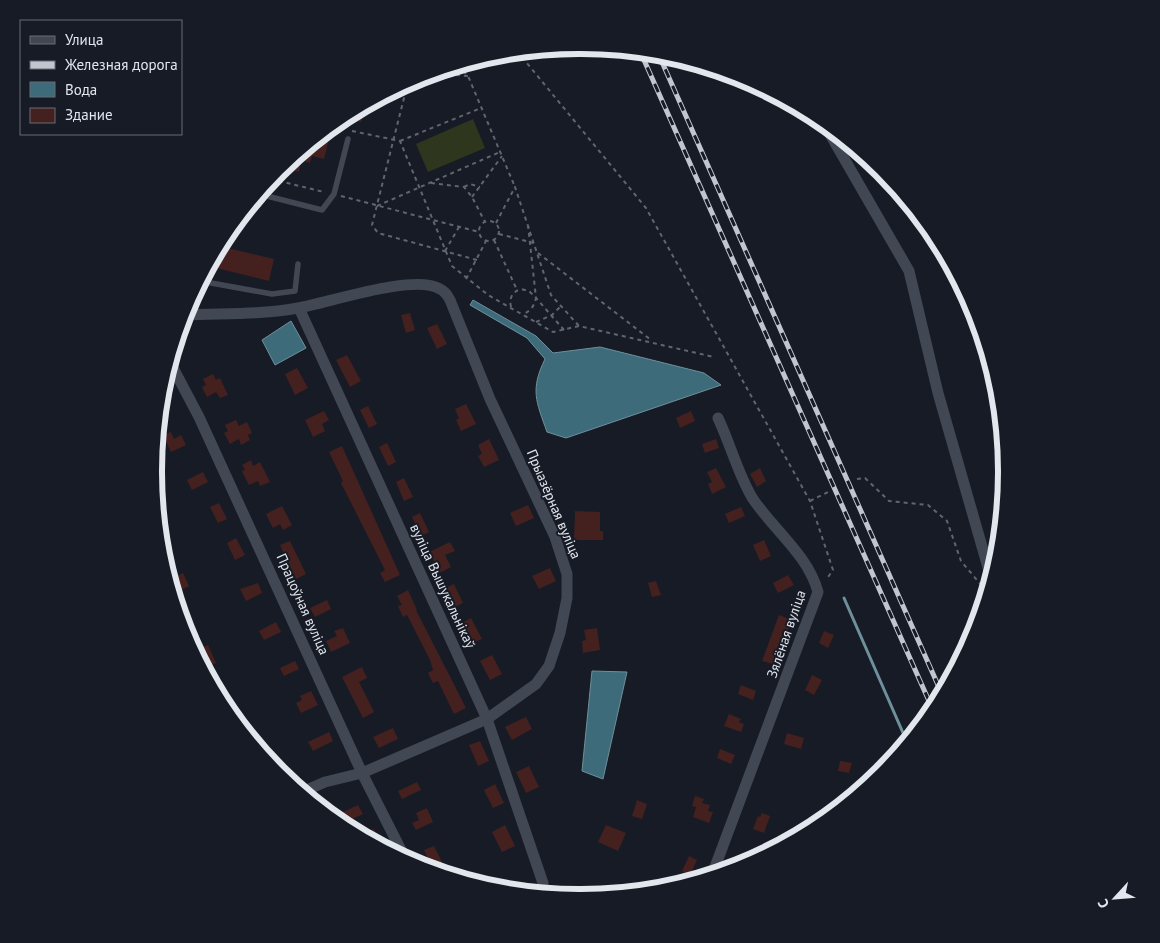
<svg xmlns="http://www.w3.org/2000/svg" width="1160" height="943" font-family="'PT Sans',sans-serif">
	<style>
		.green { fill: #2e361e }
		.water { fill: #3d6b7a; stroke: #6e909c }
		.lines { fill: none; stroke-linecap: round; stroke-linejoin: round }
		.stream { stroke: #6e909c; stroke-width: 3 }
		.building { fill: #44201f }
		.path { stroke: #61656f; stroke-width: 2; stroke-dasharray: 4 4; stroke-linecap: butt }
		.service { stroke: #424754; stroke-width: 5.5 }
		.minor { stroke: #424754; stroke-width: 11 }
		.rail-casing { stroke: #c1c5cd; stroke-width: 5 }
		.rail { stroke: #171b26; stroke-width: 3; stroke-dasharray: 9; stroke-linecap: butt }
		.labels { text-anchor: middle; stroke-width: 4; stroke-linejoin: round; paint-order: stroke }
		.street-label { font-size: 14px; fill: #e2e6ed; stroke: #171b26 }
		.rim { fill: none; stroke: #e2e6ed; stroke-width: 6 }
	</style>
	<rect width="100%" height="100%" fill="#171b26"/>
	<polygon class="green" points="473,119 485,148 428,172 416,144"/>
	<g class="water">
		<path d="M473 300 536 336 553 353 600 347 704 373 721 385 566 438 547 432C536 401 530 390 545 359L527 338 470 305Z"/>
		<polygon points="291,321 306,348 275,365 262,340"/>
		<polygon points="592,671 627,672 603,779 582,771"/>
	</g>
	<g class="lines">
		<polyline class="stream" points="844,598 907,742"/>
	</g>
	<g class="building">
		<polygon points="366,105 361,122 342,118 343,117"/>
		<polygon points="319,136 329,139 324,159 312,156 310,163 301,160 299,172 281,167"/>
		<polygon points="219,246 274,259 269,281 208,266"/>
		<polygon points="410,313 415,330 406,333 401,315"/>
		<polygon points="437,324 447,344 437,349 427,328"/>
		<polygon points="347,355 361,381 350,387 336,360"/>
		<polygon points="297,368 308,388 295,395 285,374"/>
		<polygon points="213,374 216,380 220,378 228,395 220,398 216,392 207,397 202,387 206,385 203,379"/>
		<polygon points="466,404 476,424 461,431 456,420 459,418 455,409"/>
		<polygon points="368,406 377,424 369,428 360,410"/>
		<polygon points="324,411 329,420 322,424 325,431 313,437 305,420"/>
		<polygon points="691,411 695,421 680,428 676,418"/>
		<polygon points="236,420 239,426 247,422 252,433 248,435 250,440 241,445 239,439 230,444 224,433 228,431 225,425"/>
		<polygon points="171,432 174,439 181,435 186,445 171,452 163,435"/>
		<polygon points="489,439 499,460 484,467 478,456 482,454 478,445"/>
		<polygon points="716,439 719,448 705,453 702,444"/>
		<polygon points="387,443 396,462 388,466 379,447"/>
		<polygon points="342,446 400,575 385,582 380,573 385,570 341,483 343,481 329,452"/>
		<polygon points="251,460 253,466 260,462 270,482 260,486 258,481 249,485 242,471 245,470 242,465"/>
		<polygon points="716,468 726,487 712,494 708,484 712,482 707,472"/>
		<polygon points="760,468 766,481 757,487 750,474"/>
		<polygon points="203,472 208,482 192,490 187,480"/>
		<polygon points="404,478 413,497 404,501 396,482"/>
		<polygon points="219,503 227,519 218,523 210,507"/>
		<polygon points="528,505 534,518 516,526 510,513"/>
		<polygon points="282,506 292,525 283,530 280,524 273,528 266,514"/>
		<polygon points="741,507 745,516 729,523 725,514"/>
		<polygon points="575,511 600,512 600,531 603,531 603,540 574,540"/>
		<polygon points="420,513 429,532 421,536 412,517"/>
		<polygon points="236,538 245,555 235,560 227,543"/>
		<polygon points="764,540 771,556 760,561 753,545"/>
		<polygon points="290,541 306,574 296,579 280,545"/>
		<polygon points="450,542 455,551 445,555 451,567 440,573 429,552"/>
		<polygon points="550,568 556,581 539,589 532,576"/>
		<polygon points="183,573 189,586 173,594 169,580"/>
		<polygon points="788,575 794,585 778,593 773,583"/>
		<polygon points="656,581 661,595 652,597 648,583"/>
		<polygon points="258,583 262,593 246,601 240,589"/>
		<polygon points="454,584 463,603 455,607 446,588"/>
		<polygon points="408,590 417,610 416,610 466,708 454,714 438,681 433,683 428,673 433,670 430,660 407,615 403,617 398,606 402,605 397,596"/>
		<polygon points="327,600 331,609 315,617 310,608"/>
		<polygon points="779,615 792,620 784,640 781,639 773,664 762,661"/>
		<polygon points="471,618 482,639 472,643 462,623"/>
		<polygon points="276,622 281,632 264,640 259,631"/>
		<polygon points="343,628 350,643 331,652 326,641 337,636 334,631"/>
		<polygon points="597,628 600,650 583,653 582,641 586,640 584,630"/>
		<polygon points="824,631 834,635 828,648 819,643"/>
		<polygon points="208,645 216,663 204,668 196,650"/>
		<polygon points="492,655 502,674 490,680 480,661"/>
		<polygon points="295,661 299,669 284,676 280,668"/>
		<polygon points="362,667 367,678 359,682 374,712 363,718 342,677"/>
		<polygon points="812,675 822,680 814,695 805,690"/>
		<polygon points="741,685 756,691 753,700 738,694"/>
		<polygon points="311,691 318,705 301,713 296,703 302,700 300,696"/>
		<polygon points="228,695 241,722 238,724 220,698"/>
		<polygon points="729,714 741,719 739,722 744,724 741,732 724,726"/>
		<polygon points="526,717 532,729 512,740 505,727"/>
		<polygon points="393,728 398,739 379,748 373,737"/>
		<polygon points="329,732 333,741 313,751 308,742"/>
		<polygon points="787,733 804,738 801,749 784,744"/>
		<polygon points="480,741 489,761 478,766 469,745"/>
		<polygon points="720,749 735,755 731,764 717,758"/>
		<polygon points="840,761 852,763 849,773 838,771"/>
		<polygon points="529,766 539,787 526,793 516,772"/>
		<polygon points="417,782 421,790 402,799 398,791"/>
		<polygon points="495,784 504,803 493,808 484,790"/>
		<polygon points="695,796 704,799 702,803 710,805 708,811 713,812 709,823 693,817 696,807 692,806"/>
		<polygon points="637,800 647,804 642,819 632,816"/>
		<polygon points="358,805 363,814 348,821 343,812"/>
		<polygon points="427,808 433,822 416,830 412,823 419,820 416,813"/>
		<polygon points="762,813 770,816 764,833 753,829 758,816 760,817"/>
		<polygon points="505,825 515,846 502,852 492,832"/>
		<polygon points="606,825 626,833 618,851 598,842"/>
		<polygon points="374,829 383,848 369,840 366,833"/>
		<polygon points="434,846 442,862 432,867 424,850"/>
		<polygon points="689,856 697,860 690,875 682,871"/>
	</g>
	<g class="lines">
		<g class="path">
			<polyline points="517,51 646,208 810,501 833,570 826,580"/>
			<polyline points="458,65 468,76 515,187"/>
			<polyline points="432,73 468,76"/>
			<polyline points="408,82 372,225 378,233 477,260"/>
			<polyline points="352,131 400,141 452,266 488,295 553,332 579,326 714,357"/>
			<polyline points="400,141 481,108"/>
			<polyline points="271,179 324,192"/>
			<polyline points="431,183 464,187 472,197 485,222"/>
			<polyline points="464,187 470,184 480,187"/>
			<polyline points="341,196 479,232"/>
			<polyline points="472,197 502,156"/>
			<polyline points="377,206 500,152"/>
			<circle cx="489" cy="231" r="10"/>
			<polyline points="496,223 515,187 551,295 579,326"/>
			<polyline points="528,225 536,298 564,330"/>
			<polyline points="499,234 534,243"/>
			<polyline points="494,240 517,290"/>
			<polyline points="445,251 459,227"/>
			<polyline points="538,253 651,340"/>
			<polyline points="466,279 486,241"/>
			<path d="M511 307C509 298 512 292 521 289L529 291 536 298C534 306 531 311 523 314"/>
			<polyline points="536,322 552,315 561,306"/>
			<polyline points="857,479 865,478 889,501 928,505 947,521 961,561 987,592"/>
			<polyline points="810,501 828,492"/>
		</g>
		<g class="service">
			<polyline points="259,194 322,210 334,194 348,139"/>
			<polyline points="200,281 272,294 295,291 298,264"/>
		</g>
		<g class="minor">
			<polyline points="823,122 909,271 938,393 991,578"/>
			<polyline points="299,308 487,719 543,883"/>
			<path d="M184 315C221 313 261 315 298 308 328 303 414 273 440 289 445 291 447 295 450 300L490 399 555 537 567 574V598L560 633 549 666 536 684 487 719 362 773 325 782 302 792"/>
			<polyline points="170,362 199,417 362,773 406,860"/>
			<path d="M712 875 818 592C808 555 774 530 753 499 739 477 730 443 718 418"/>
		</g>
		<defs>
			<g id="rail">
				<polyline points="640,51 933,710"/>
				<polyline points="658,53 942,694"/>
			</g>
		</defs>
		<use href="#rail" class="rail-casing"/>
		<use href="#rail" class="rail"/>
	</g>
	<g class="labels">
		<g class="street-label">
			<text transform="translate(554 504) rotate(67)" y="5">Прыазёрная вуліца</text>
			<text transform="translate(443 586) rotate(65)" y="5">вуліца Вышукальнікаў</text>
			<text transform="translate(303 604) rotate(66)" y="5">Працоўная вуліца</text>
			<text transform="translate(786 634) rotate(-71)" y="5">Зялёная вуліца</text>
		</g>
	</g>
	<path d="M0 0H1160V943H0ZM579 54H581A417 417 0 0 1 998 471V472A417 417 0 0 1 581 889H579A417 417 0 0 1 162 472V471A417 417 0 0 1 579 54Z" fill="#171b26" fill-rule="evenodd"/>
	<path class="rim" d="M579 54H581A417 417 0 0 1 998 471V472A417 417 0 0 1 581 889H579A417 417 0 0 1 162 472V471A417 417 0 0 1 579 54Z"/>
	<rect x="20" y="20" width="162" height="115" fill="#171b26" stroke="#686c76"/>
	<rect x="30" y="36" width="25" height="8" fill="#424754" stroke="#686c76"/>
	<text x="65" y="45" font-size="15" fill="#e2e6ed">Улица</text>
	<rect x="30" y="61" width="25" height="8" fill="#c1c5cd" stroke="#686c76"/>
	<text x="65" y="70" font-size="15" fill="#e2e6ed">Железная дорога</text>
	<rect x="30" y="82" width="25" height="15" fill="#3d6b7a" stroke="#686c76"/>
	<text x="65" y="95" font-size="15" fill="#e2e6ed">Вода</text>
	<rect x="30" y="108" width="25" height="15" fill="#44201f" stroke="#686c76"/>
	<text x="65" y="120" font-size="15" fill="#e2e6ed">Здание</text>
	<g transform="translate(1115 898) rotate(244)" stroke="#171b26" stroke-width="4" paint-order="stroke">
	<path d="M0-4L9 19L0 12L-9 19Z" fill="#e2e6ed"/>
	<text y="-8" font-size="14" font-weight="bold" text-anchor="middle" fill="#e2e6ed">С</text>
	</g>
</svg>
